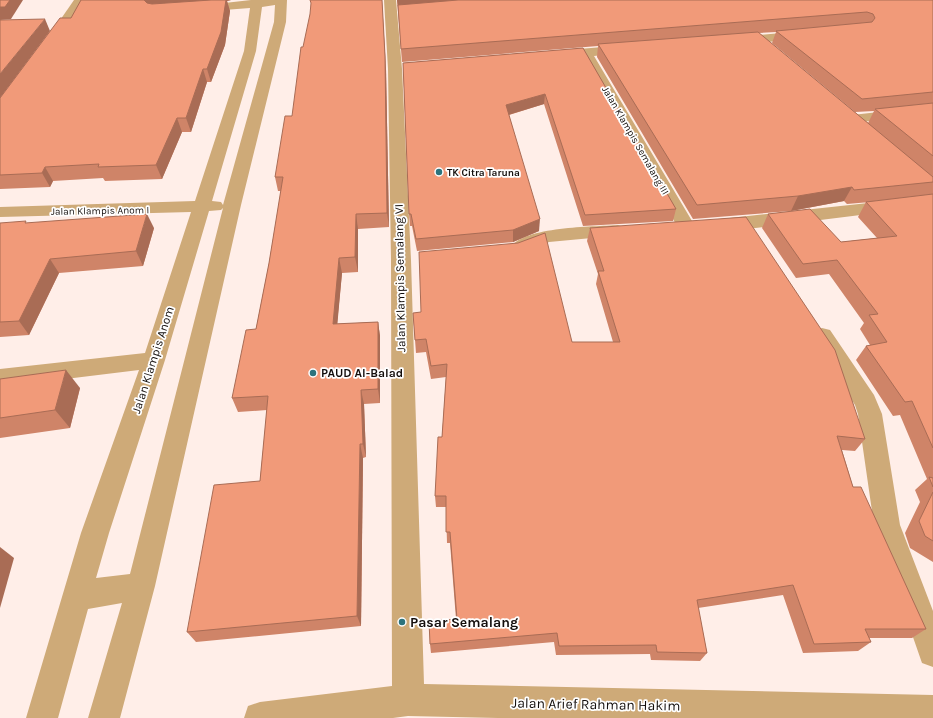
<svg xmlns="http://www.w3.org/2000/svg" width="933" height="718" font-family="Karla,sans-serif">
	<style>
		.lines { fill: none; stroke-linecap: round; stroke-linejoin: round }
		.minor { fill: #ceaa78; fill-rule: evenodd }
		.wall { fill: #cf8468; fill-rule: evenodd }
		.shaded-wall { fill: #a96c55 }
		.building { fill: #f19a79; stroke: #a96c55 }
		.poi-dot { fill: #2b737d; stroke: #fff; stroke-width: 1.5 }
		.labels { text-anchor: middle; stroke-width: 3.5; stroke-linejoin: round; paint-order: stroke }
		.far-street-label { font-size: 10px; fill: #130e0c; stroke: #fff }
		.far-poi-label { font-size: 10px; font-weight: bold; fill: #130e0c; stroke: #fff; text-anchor: start }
		.street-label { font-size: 12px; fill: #130e0c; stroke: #fff }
		.poi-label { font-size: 12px; font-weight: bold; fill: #130e0c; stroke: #fff; text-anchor: start }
		.near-poi-label { font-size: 14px; font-weight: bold; fill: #130e0c; stroke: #fff; text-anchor: start }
		.near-street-label { font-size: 14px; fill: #130e0c; stroke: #fff }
	</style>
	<rect width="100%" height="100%" fill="#ffeee8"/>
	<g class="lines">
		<g class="minor">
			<polygon points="74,0 86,0 55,45 47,45 45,42"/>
			<path d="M251 0H287L286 22 241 205 155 586 120 718H88L122 603 88 609 58 718H26L81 533 139 370 0 387V369L145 353 191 212 0 217V207L195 201 244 51 250 8 198 12 194 11 192 9 194 7 198 6ZM275 5 274 22 223 205 221 202 212 201 256 51 262 7ZM223 208 130 574 96 578 109 533 165 360 209 211 221 210Z"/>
			<polygon points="384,0 396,0 402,69 411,260 424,684 933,695 933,718 498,718 408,716 393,718 244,718 248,706 260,702 392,686 391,260 388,69"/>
			<polygon points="804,31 808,32 810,35 808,38 735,45 731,44 729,41 731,38 735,37"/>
			<polygon points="627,45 632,46 633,49 632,52 594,56 695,226 692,230 686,232 680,230 677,226 582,57 555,59 550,58 549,55 550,52 555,51"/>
			<polygon points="933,106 933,114 852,123 847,122 845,119 847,116 852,115"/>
			<polygon points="933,196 933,206 747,229 720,231 714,229 711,225 714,221 720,219"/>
			<path d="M618 225 624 227 627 231 624 235 549 242 526 252 519 254 512 252 510 248C524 226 593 227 618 225Z"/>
			<polygon points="822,328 830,330 874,395 882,414 900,525 933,611 933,667 922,663 874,525 858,414 855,405 811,336 814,330"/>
		</g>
	</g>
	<g class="wall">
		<polygon points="81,0 231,0 227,1 230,11 225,45 211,82 207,82 191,132 182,132 162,179 105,181 103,178 53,181 50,187 0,189 0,98 50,31 71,18"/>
		<path d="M397 0H933V562L910 548 905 533 920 502 915 490 927 479 900 415 893 416 856 360 866 346 870 345 860 329 864 323 829 274 796 278 762 228 768 214 841 242 877 238 858 217 866 202H870L847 204 844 201 791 211 693 219 597 57 598 46 402 62ZM776 32 772 43 855 112 874 111 868 123 759 33Z"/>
		<polygon points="583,48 676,209 673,221 583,226 544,104 509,115 539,231 513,242 417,251 412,226 410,226 409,214 403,63"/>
		<polygon points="386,69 389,227 358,229 358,272 342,273 337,324 378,322 380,336 380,403 364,404 366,457 363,458 361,626 196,642 187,632 260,481 267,410 238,412 232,398 256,329 269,263 281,191 278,191 275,177 292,116"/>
		<polygon points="0,223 27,223 154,228 143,266 59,273 29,335 0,337"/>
		<polygon points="590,228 865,439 855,451 842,450 853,487 926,629 912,638 869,638 871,642 858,651 803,653 783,595 698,608 707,653 700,661 651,660 650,654 556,655 554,642 431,653 430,644 456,619 450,543 447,543 446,507 436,507 435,496 442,437 446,377 431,379 426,352 416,353 413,313 572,342 613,342 596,284 598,274 587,241"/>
		<polygon points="0,379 80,388 70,428 0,438"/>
	</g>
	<g class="shaded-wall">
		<polygon points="10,0 23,0 11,19 0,20 0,7"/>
		<polygon points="144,0 231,0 227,1 230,11 225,45 211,82 207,69"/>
		<polygon points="382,0 386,69 389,227 387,213"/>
		<polygon points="397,0 486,0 398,7"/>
		<polygon points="45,19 50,31 0,98 0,74"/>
		<polygon points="203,69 207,82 191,132 186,118"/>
		<polygon points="545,94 544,104 505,116 506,105"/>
		<polygon points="177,118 182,132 162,179 156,165"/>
		<polygon points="45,167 53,181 50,187 42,173"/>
		<polygon points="852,187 844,201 791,211 798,196"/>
		<polygon points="147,214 154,228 143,266 136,251"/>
		<polygon points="356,214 358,229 358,272 355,257"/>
		<polygon points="540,219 539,231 513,242 513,230"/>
		<polygon points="339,258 342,273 336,339 333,324"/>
		<polygon points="50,259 59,273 29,335 19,321"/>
		<polygon points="378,322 380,336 380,403 378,389"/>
		<polygon points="66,370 80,388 70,428 55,410"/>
		<polygon points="361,390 364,404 366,457 363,444"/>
		<polygon points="360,444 363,458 361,626 357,616"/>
		<polygon points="0,547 14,558 0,608"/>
	</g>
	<g class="building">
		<polygon points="0,0 10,0 5,7 0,7"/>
		<polygon points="81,0 144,0 147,3 152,4 211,0 226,0 221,32 207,69 203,69 186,118 177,118 156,165 98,167 99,164 45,167 42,173 0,175 0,98 60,18 71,18"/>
		<polygon points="310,0 382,0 385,56 387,213 356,214 355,257 339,258 333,324 378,322 378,389 361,390 363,444 360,444 357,616 187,632 214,485 260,481 268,396 232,398 246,330 256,329 269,263 283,177 275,177 285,116 292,116 301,47 303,47 310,14 311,3"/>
		<polygon points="458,0 933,0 933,92 862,99 776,31 872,22 875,18 873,14 867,12 401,49 398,5"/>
		<polygon points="45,19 0,74 0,20"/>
		<polygon points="758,32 933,177 933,182 854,190 852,187 798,196 697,205 598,44"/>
		<polygon points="583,48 676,209 585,215 545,94 506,105 540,219 513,230 416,239 411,214 409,214 403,63"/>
		<polygon points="933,103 933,156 875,109"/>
		<polygon points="933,194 933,448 912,401 905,402 866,346 887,342 869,315 878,314 837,260 803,264 768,214 810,209 841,242 897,236 866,202"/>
		<polygon points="147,214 136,251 50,259 19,321 0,322 0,223 26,221 25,223"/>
		<polygon points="746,217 835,350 865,439 837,436 853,487 861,487 926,629 865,629 871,642 814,644 793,585 697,600 707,653 657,652 656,645 559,646 557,633 430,644 429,621 457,619 450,532 446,532 446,496 435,496 438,437 442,437 447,364 431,366 426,339 415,340 413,313 421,312 419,252 518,243 545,233 572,342 620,342 598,271 604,271 590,228"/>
		<polygon points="66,370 55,410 0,418 0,379"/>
		<polygon points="929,477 933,478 933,487"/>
		<polygon points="933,492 933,541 925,536 919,521"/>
	</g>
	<g class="poi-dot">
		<circle cx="439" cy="172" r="4"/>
		<circle cx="313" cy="373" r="4"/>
		<circle cx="402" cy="622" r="4"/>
	</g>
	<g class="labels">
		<g class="far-street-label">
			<text transform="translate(636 140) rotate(60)" y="4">Jalan Klampis Semalang III</text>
			<text transform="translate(100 210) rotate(-1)" y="4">Jalan Klampis Anom I</text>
		</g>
		<g class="far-poi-label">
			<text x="447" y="176">TK Citra Taruna</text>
		</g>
		<g class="street-label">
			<text transform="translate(400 278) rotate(-91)" y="4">Jalan Klampis Semalang VI</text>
			<text transform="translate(153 360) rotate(-72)" y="4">Jalan Klampis Anom</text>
		</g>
		<g class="poi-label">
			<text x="321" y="377">PAUD Al-Balad</text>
		</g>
		<g class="near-poi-label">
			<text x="410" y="627">Pasar Semalang</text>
		</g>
		<g class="near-street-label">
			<text transform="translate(596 704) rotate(1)" y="5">Jalan Arief Rahman Hakim</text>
		</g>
	</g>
</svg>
